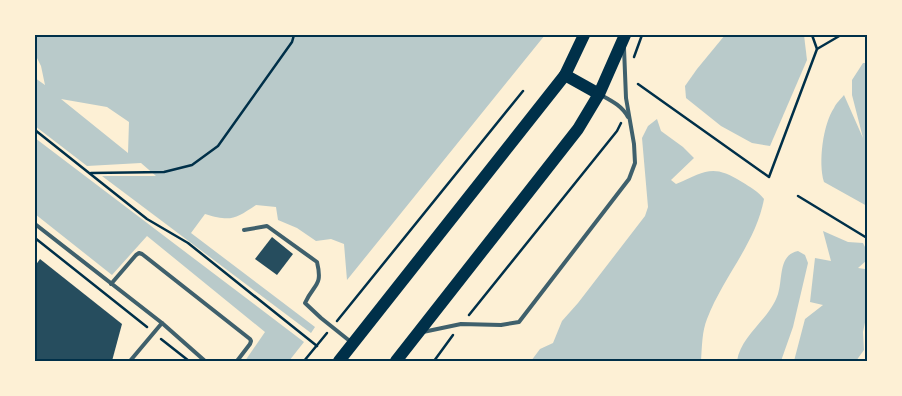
<svg xmlns="http://www.w3.org/2000/svg" width="902" height="396" font-family="Barlow,sans-serif">
	<style>
		.green { fill: #b9caca; fill-rule: evenodd }
		.building { fill: #264d5e }
		.lines { fill: none; stroke-linecap: round; stroke-linejoin: round }
		.path { stroke: #003049; stroke-width: 2.5 }
		.service { stroke: #3f606c; stroke-width: 4 }
		.primary { stroke: #003049; stroke-width: 12 }
		.neatline { fill: none; stroke: #003049; stroke-width: 2 }
	</style>
	<rect width="100%" height="100%" fill="#fdf0d5"/>
	<g class="green">
		<path d="M35 35H545L347 280 344 244 331 239 316 241 297 228 278 220 276 207 256 205C235 219 231 222 205 214L191 233 315 327 311 333 102 176H156L141 163 87 166 35 126V78L45 85 41 66 35 54ZM61 99 107 107 129 122 128 153Z"/>
		<polygon points="725,35 804,35 807,60 770,146 752,143 721,126 686,98 685,86 697,69"/>
		<path d="M863 63H867V206L824 182C818 163 823 124 834 108 836 103 841 99 844 95L863 138 852 95V80Z"/>
		<path d="M657 119 661 131 683 147 694 158 671 180 676 184C705 172 712 163 742 182 750 187 758 191 764 199 756 243 723 277 707 319 702 331 702 347 701 361H531L540 349 553 343 562 321 578 303 645 216 648 207 642 138 648 126Z"/>
		<polygon points="35,138 304,342 289,361 245,361 265,332 147,236 112,275 35,214"/>
		<polygon points="823,231 848,242 863,243 867,251 867,260 858,268 865,269 867,313 863,332 864,350 856,361 794,361 805,319 823,305 810,302 815,258 831,261"/>
		<path d="M798 251 805 255 808 263 793 327 781 361H737C741 335 770 319 778 294 783 279 778 255 798 251Z"/>
	</g>
	<g class="building">
		<polygon points="272,237 293,254 277,275 255,259"/>
		<polygon points="40,259 122,324 112,361 35,361 35,266"/>
	</g>
	<g class="lines">
		<g class="path">
			<polyline points="817,49 841,35"/>
			<polyline points="634,57 642,35"/>
			<polyline points="638,84 769,177 817,49 812,35"/>
			<polyline points="35,130 147,219 188,243 317,346"/>
			<polyline points="91,173 164,172 192,165 218,146 292,42 294,35"/>
			<polyline points="798,196 867,238"/>
			<polyline points="35,238 147,327"/>
			<polyline points="469,315 617,131 621,123"/>
			<polyline points="337,321 523,91"/>
			<polyline points="161,339 189,361"/>
			<polyline points="304,361 327,333"/>
			<polyline points="434,361 453,335"/>
		</g>
		<g class="service">
			<path d="M601 95C612 101 622 106 628 117"/>
			<polyline points="35,224 162,323 205,361"/>
			<path d="M244 230 267 226 317 262C323 287 314 283 305 303L321 318 351 342"/>
			<polyline points="111,284 136,255 139,253 142,254 250,339 251,341 250,344 237,361"/>
			<polyline points="423,332 461,324 501,325 519,322 629,179 635,163 634,144 626,98 624,48"/>
			<polyline points="130,361 162,323"/>
		</g>
		<g class="primary">
			<polyline points="565,75 599,94"/>
			<polyline points="339,361 565,75 584,35"/>
			<polyline points="396,361 578,129 599,94 625,35"/>
		</g>
	</g>
	<rect width="902" height="396" fill="none" stroke="#fdf0d5" stroke-width="72"/>
	<rect x="36" y="36" width="830" height="324" class="neatline"/>
</svg>
